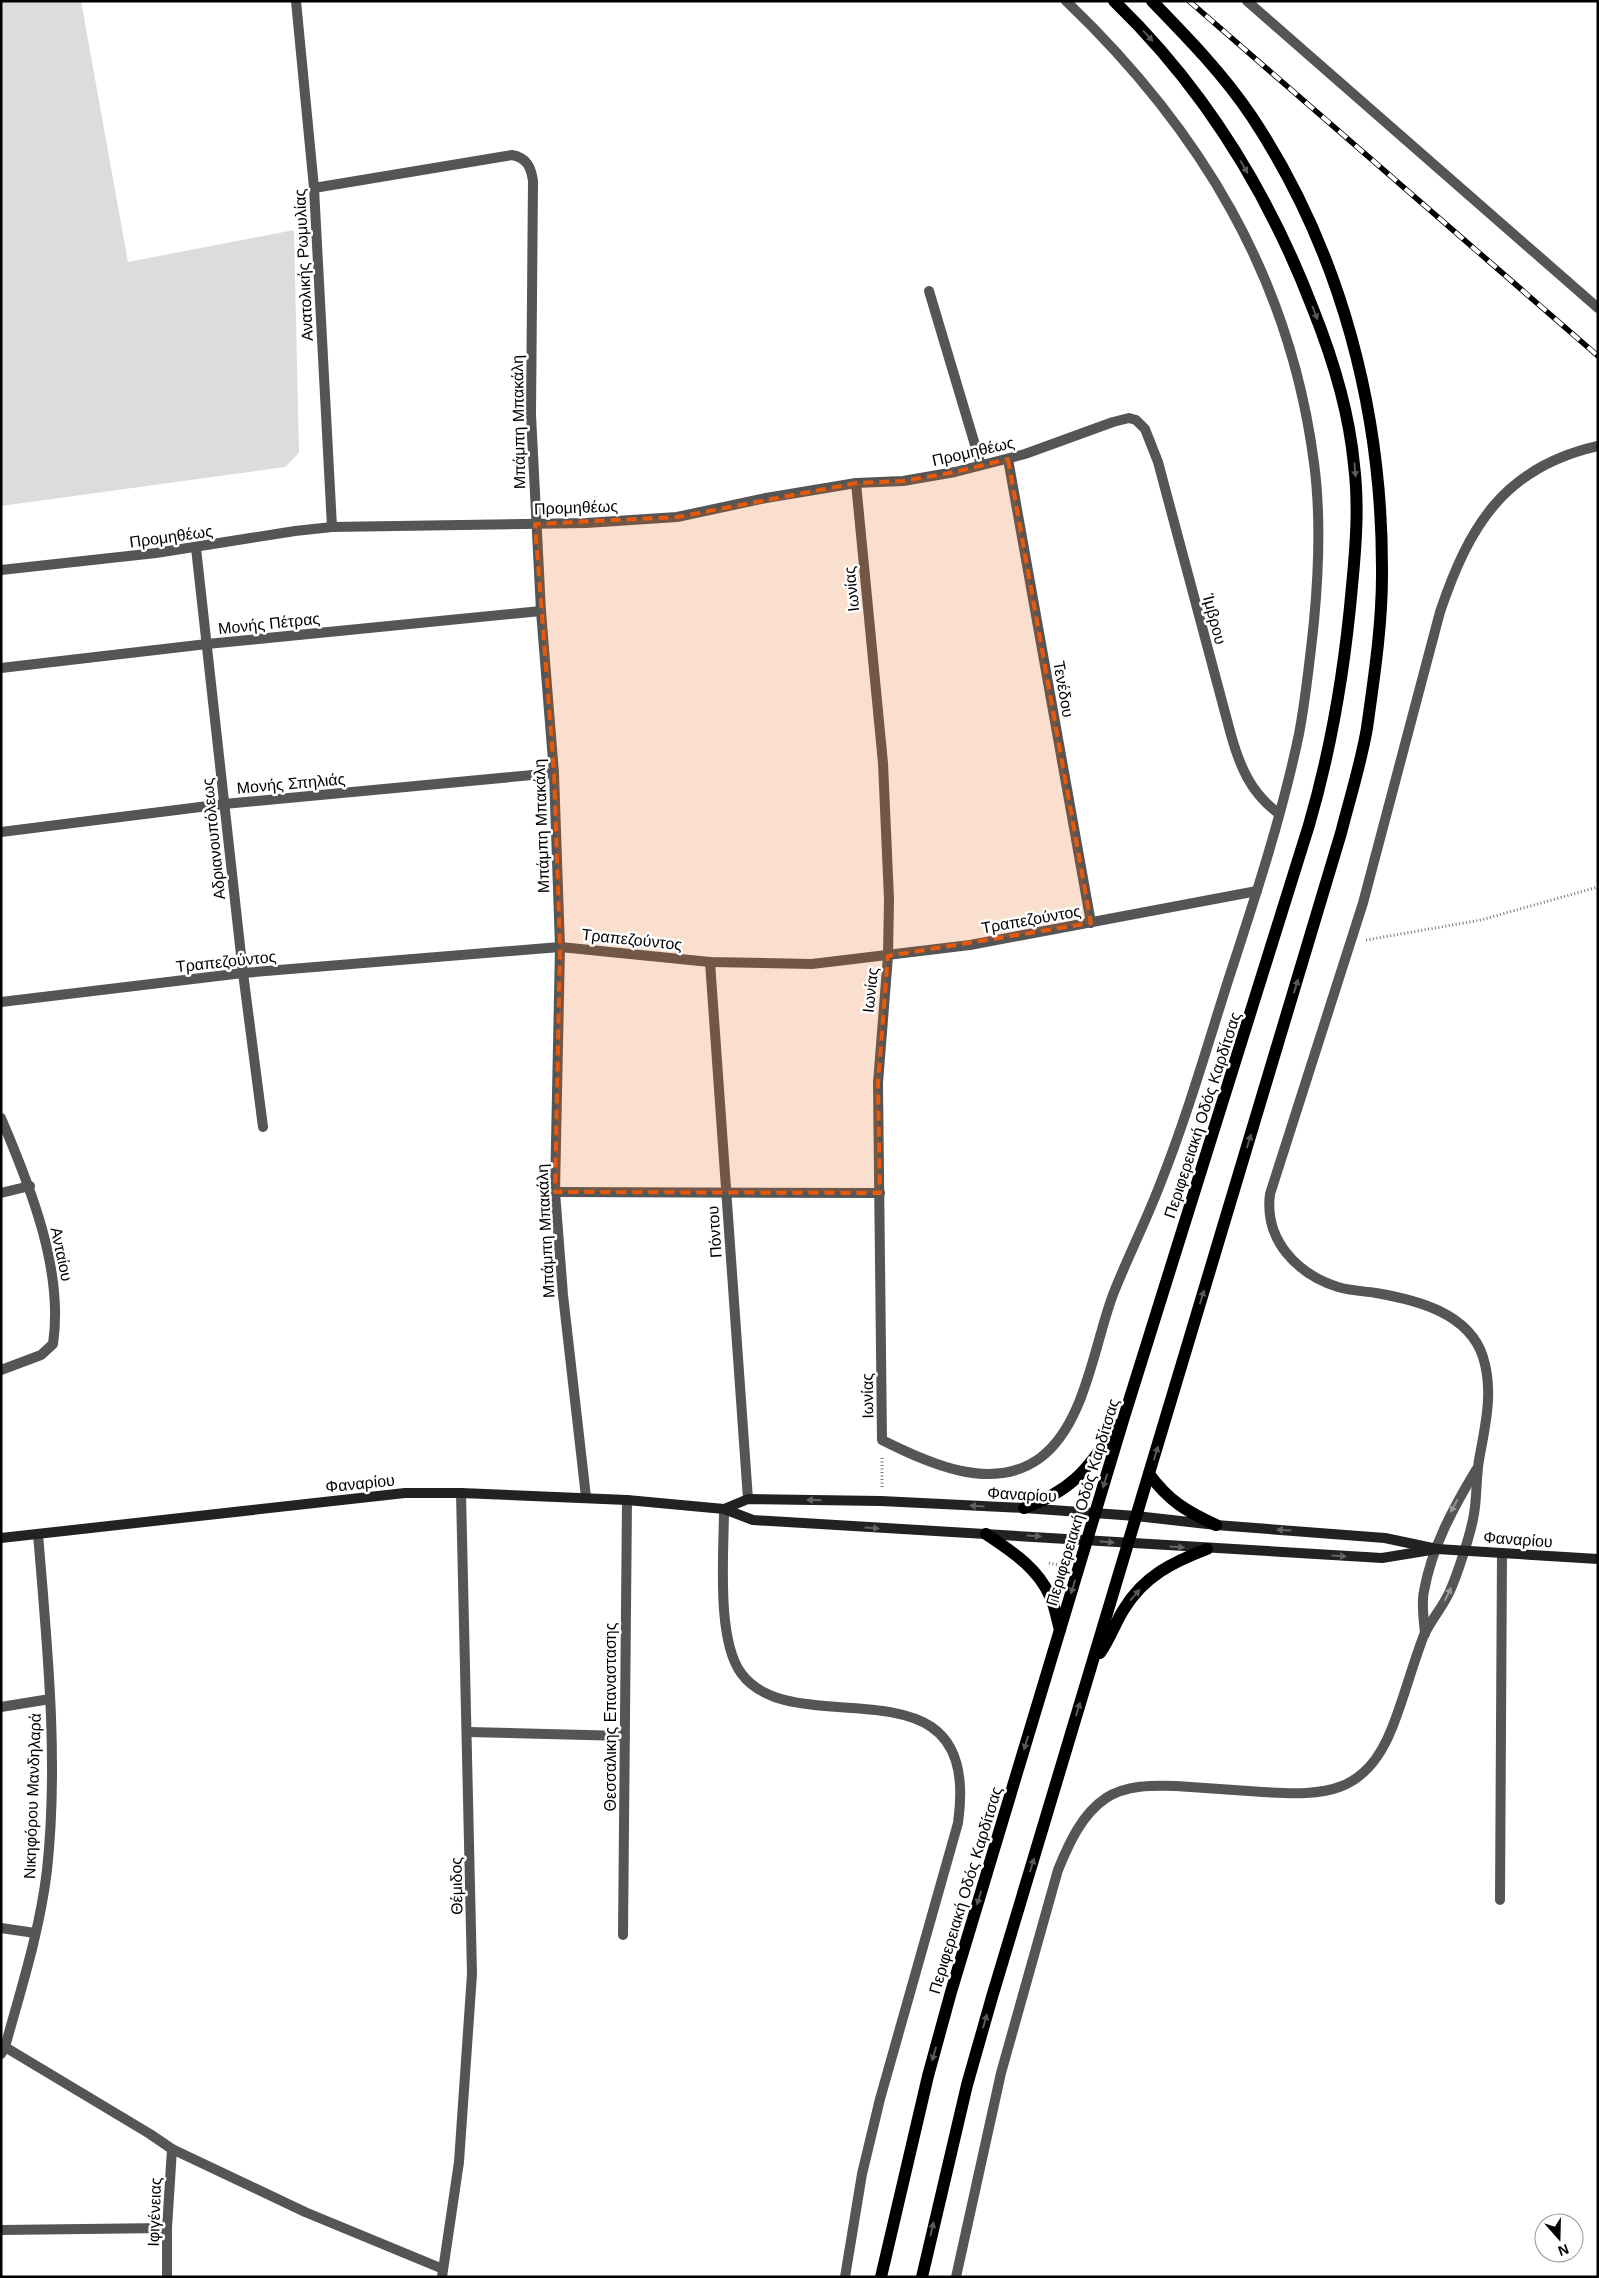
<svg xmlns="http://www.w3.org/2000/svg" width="1599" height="2278" font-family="Helvetica,sans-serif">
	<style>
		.pitch { fill: #dcdcdc }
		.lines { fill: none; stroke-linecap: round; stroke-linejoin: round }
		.path { stroke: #777; stroke-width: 3; stroke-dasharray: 1 2.5; stroke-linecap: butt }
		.minor { stroke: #555; stroke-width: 10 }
		.tertiary { stroke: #555; stroke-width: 10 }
		.secondary { stroke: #222; stroke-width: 10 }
		.primary { stroke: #000; stroke-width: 12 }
		.rail-casing { stroke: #000; stroke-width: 5.5 }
		.rail { stroke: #fff; stroke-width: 4; stroke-dasharray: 11; stroke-linecap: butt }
		.oneway { fill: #595959 }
		.oneway2 { fill: #646464 }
		.oneway3 { fill: #999 }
		.marked { fill: #e8590c; fill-opacity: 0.2; stroke: #e8590c; stroke-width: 4; stroke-dasharray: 10 6; stroke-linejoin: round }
		.labels { text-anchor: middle; stroke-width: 5; stroke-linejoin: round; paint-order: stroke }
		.street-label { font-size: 16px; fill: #000; stroke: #fff }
	</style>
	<rect width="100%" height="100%" fill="#fff"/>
	<polygon class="pitch" points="1,1 81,1 128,262 294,230 299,453 285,467 1,506"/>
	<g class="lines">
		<g class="path">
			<polyline points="1366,940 1481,920 1598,887"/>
			<polyline points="882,1487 882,1456"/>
			<polyline points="1049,1563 1063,1566"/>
		</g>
		<g class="minor">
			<polyline points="296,1 314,188 332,527"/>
			<path d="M314 188 512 155C527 158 531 167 533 181L531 415 541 611 554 773 560 947 555 1192 563 1295 586 1497"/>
			<polyline points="929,291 981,465"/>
			<polyline points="1008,459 1091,923"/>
			<path d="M856 483 883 763 889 899 888 956 878 1083 882 1440C928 1463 992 1493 1040 1458 1086 1424 1094 1343 1114 1292 1128 1257 1145 1223 1159 1187 1185 1122 1205 1054 1226 987 1253 904 1281 820 1299 734 1306 697 1310 659 1314 621 1319 568 1321 515 1314 463 1290 277 1200 129 1066 1"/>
			<polyline points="196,548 243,973 263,1127"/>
			<path d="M1 570 156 553 295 531 332 527 586 523 677 517 766 498 856 483 903 481 955 472 1025 454 1113 422 1129 418 1136 420 1145 429 1158 462 1231 735C1240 767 1251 793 1278 813"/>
			<polyline points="1,668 207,644 541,611"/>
			<polyline points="1,832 224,804 554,773"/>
			<polyline points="710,962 748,1499"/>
			<polyline points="1,1002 243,973 560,947 710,962 812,964 970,945 1257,891"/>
			<path d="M1 1118C30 1186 64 1270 53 1344L41 1355 1 1370"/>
			<polyline points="555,1192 880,1193"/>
			<polyline points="1,1193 30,1186"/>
			<path d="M724 1509C724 1551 716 1639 741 1673 795 1748 983 1648 958 1823L880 2099 862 2174 845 2277"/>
			<path d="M1425 1634C1424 1620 1421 1604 1424 1591 1432 1547 1453 1508 1476 1470"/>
			<polyline points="1,1707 50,1699"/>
			<polyline points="468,1732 625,1736"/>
			<polyline points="1500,1900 1502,1553"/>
			<polyline points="1,1928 35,1933"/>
			<polyline points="623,1935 627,1500"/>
			<polyline points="5,2047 150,2134 172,2149 305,2212 443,2269"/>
			<path d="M1 2054 5 2047C21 1989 40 1930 47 1870 59 1759 47 1644 38 1534"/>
			<polyline points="1,2230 167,2228"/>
			<polyline points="167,2277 167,2228 172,2149"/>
			<polyline points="442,2277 459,2162 472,1974 461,1493"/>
			<path d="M956 2277 1001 2073 1058 1870C1069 1843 1082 1814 1106 1798 1126 1785 1153 1785 1176 1786 1205 1788 1234 1790 1263 1792 1326 1796 1366 1794 1392 1728 1404 1698 1412 1666 1424 1635 1431 1620 1442 1608 1449 1593 1457 1576 1471 1533 1474 1514 1477 1497 1476 1478 1479 1460 1485 1426 1494 1392 1483 1357 1469 1313 1417 1300 1376 1293 1364 1291 1351 1291 1338 1287 1297 1274 1264 1240 1270 1194L1363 903 1440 612C1469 526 1504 467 1598 446"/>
		</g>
		<polyline class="tertiary" points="1247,1 1598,308"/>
		<g class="secondary">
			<polyline points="724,1509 748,1499 881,1501 1024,1508 1136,1516 1216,1525 1385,1538 1437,1549 1598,1559"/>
			<polyline points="1,1538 405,1493 461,1493 627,1500 724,1509 753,1520 1382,1558 1437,1549"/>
		</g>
		<g class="primary">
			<path d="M1149 1474C1169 1501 1186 1511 1216 1525"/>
			<path d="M1024 1508C1076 1489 1087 1468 1118 1425"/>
			<path d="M986 1534C1011 1551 1037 1567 1050 1596 1055 1606 1057 1619 1060 1630"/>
			<path d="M1100 1653C1110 1639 1115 1623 1124 1609 1144 1576 1173 1562 1207 1549"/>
			<path d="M881 2277 928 2076 951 1992 1124 1417 1309 825C1332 746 1345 667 1352 586 1356 545 1359 505 1354 465 1349 410 1333 359 1313 309 1269 194 1203 87 1114 1"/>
			<path d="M922 2277 967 2085 992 1997 1341 833C1350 798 1361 763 1367 728 1374 678 1382 626 1382 575 1383 414 1342 253 1252 117 1224 75 1188 38 1152 1"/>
		</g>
		<defs>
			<polyline id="rail" points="1189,1 1598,356"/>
		</defs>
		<use href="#rail" class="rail-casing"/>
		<use href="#rail" class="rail"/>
	</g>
	<defs><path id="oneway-solid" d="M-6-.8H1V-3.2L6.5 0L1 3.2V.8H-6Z" transform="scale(1.25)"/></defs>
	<g class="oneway">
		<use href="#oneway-solid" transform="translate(1148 36) rotate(48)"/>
		<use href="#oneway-solid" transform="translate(1244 167) rotate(60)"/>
		<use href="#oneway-solid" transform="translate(1315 313) rotate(69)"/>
		<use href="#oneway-solid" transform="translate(1355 470) rotate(85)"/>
		<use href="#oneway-solid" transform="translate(1296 986) rotate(-73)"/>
		<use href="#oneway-solid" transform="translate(1249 1141) rotate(-73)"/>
		<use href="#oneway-solid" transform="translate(1202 1297) rotate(-73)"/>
		<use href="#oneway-solid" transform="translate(1156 1453) rotate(-73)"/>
		<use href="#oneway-solid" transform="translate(1105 1481) rotate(107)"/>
		<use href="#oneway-solid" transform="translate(1073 1587) rotate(107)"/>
		<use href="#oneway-solid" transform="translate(1135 1595) rotate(-49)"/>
		<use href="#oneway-solid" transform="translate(1078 1709) rotate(-73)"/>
		<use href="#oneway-solid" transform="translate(1026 1743) rotate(107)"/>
		<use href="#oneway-solid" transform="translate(1032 1865) rotate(-73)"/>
		<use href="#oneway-solid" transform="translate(979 1898) rotate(107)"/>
		<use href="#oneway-solid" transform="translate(985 2021) rotate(-74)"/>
		<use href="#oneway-solid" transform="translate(934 2054) rotate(106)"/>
		<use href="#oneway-solid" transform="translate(932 2229) rotate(-76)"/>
	</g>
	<g class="oneway2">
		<use href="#oneway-solid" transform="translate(814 1500) rotate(-179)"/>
		<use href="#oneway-solid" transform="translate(977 1506) rotate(-177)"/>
		<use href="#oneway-solid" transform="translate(872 1528) rotate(4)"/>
		<use href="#oneway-solid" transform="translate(1284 1530) rotate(-176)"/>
		<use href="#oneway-solid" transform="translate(1034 1536) rotate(4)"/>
		<use href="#oneway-solid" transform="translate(1107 1542) rotate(6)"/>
		<use href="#oneway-solid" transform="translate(1177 1547) rotate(3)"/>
		<use href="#oneway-solid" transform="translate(1339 1556) rotate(3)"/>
	</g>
	<g class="oneway3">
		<use href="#oneway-solid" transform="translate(1454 1506) rotate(119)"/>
		<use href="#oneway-solid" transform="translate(1448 1594) rotate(-64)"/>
	</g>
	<path class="marked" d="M1008 459 1091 923 888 956 878 1083 880 1193 555 1192 560 947 554 773 535 524 677 517 856 483 903 481 955 472Z"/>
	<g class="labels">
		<g class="street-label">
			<text transform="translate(303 265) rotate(-93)" y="6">Ανατολικής Ρωμυλίας</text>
			<text transform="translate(518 422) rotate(-91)" y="6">Μπάμπη Μπακάλη</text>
			<text transform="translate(973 451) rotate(-13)" y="6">Προμηθέως</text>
			<text transform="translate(576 507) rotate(-2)" y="6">Προμηθέως</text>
			<text transform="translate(171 536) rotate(-8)" y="6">Προμηθέως</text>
			<text transform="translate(851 589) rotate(-96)" y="6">Ιωνίας</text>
			<text transform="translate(1215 619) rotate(75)" y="6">Ίμβρου</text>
			<text transform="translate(269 623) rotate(-6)" y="6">Μονής Πέτρας</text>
			<text transform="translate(1064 689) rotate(80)" y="6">Τενέδου</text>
			<text transform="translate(291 783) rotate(-5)" y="6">Μονής Σπηλιάς</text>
			<text transform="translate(541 826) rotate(-92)" y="6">Μπάμπη Μπακάλη</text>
			<text transform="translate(213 839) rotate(-96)" y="6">Αδριανουπόλεως</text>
			<text transform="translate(1031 919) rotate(-10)" y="6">Τραπεζούντος</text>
			<text transform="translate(632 939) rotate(6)" y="6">Τραπεζούντος</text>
			<text transform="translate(226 961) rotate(-6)" y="6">Τραπεζούντος</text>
			<text transform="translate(870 990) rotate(-84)" y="6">Ιωνίας</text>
			<text transform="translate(1202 1115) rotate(-72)" y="6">Περιφερειακή Οδός Καρδίτσας</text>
			<text transform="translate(545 1231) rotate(-93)" y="6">Μπάμπη Μπακάλη</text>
			<text transform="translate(714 1232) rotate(-94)" y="6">Πόντου</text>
			<text transform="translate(62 1254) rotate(78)" y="6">Ανταίου</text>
			<text transform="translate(867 1396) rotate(-91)" y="6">Ιωνίας</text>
			<text transform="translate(360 1483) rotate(-6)" y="6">Φαναρίου</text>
			<text transform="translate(1022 1494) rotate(3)" y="6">Φαναρίου</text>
			<text transform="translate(1082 1502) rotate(-73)" y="6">Περιφερειακή Οδός Καρδίτσας</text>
			<text transform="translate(1518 1539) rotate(4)" y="6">Φαναρίου</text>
			<text transform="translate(610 1717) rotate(-90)" y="6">Θεσσαλικης Επαναστασης</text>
			<text transform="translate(32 1796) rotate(-88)" y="6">Νικηφόρου Μανδηλαρά</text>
			<text transform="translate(456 1886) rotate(-91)" y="6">Θέμιδος</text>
			<text transform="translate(965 1890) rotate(-73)" y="6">Περιφερειακή Οδός Καρδίτσας</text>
			<text transform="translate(154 2212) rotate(-88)" y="6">Ιφιγένειας</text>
		</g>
	</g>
	<rect width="1599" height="2278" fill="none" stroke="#000000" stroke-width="5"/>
	<g transform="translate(1559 2238) rotate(160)"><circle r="24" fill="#ffffff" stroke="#999999"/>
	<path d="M0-4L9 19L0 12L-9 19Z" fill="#000000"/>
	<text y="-8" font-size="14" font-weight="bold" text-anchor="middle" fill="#000000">N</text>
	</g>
</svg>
